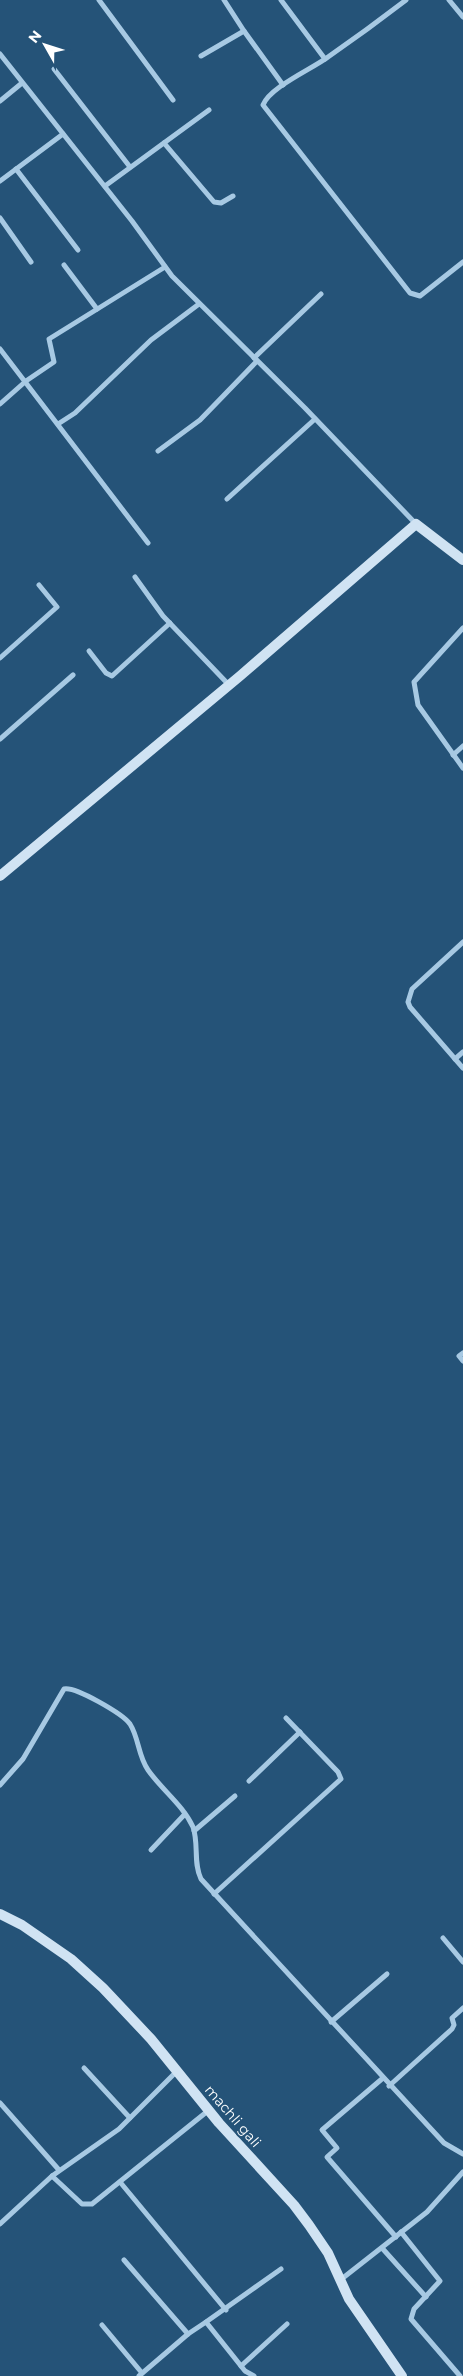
<svg xmlns="http://www.w3.org/2000/svg" width="463" height="2376" font-family="Montserrat,sans-serif">
	<style>
		.lines { fill: none; stroke-linecap: round; stroke-linejoin: round }
		.street { stroke: #a7c9e3; stroke-width: 5 }
		.secondary { stroke: #d0e3f3; stroke-width: 10 }
		.labels { text-anchor: middle; stroke-width: 4; stroke-linejoin: round; paint-order: stroke }
		.street-label { font-size: 14px; fill: #fff; stroke: #255378 }
	</style>
	<rect width="100%" height="100%" fill="#255378"/>
	<g class="lines">
		<g class="street">
			<polyline points="99,0 173,100"/>
			<polyline points="224,0 244,31 283,85"/>
			<polyline points="281,0 325,59"/>
			<path d="M406 0C380 20 354 39 328 57 312 69 270 87 263 105L410 293 420 296 463 262"/>
			<polyline points="449,0 463,17"/>
			<polyline points="0,54 132,221 172,276 305,408 416,524"/>
			<polyline points="201,56 244,31"/>
			<polyline points="54,69 130,167"/>
			<polyline points="0,101 22,83"/>
			<polyline points="164,143 214,202 221,203 233,196"/>
			<polyline points="16,169 78,250"/>
			<polyline points="0,181 63,134"/>
			<polyline points="105,186 209,110"/>
			<polyline points="0,218 31,262"/>
			<polyline points="64,265 97,309"/>
			<polyline points="0,349 148,543"/>
			<polyline points="254,358 321,294"/>
			<polyline points="0,404 26,381 54,362 49,339 165,267"/>
			<polyline points="58,424 75,413 151,340 199,304"/>
			<polyline points="158,451 200,420 257,361"/>
			<polyline points="227,499 315,419"/>
			<polyline points="135,577 163,616 229,685"/>
			<polyline points="463,628 414,682 418,705 463,768"/>
			<polyline points="89,651 106,673 112,676 170,623"/>
			<polyline points="0,658 57,607 39,585"/>
			<polyline points="0,739 73,675"/>
			<polyline points="453,755 463,746"/>
			<polyline points="463,942 412,989 408,1002 410,1007 463,1068"/>
			<polyline points="455,1059 463,1052"/>
			<polyline points="463,1353 459,1356 463,1361"/>
			<polyline points="249,1781 300,1732"/>
			<path d="M0 1785 23 1759 64 1689C75 1686 123 1714 130 1724 139 1738 138 1756 148 1770 162 1790 183 1805 193 1827 199 1844 193 1863 201 1879L432 2130 444 2143 463 2154"/>
			<polyline points="194,1831 235,1796"/>
			<polyline points="151,1850 185,1814"/>
			<polyline points="214,1894 341,1779 338,1772 286,1718"/>
			<polyline points="443,1938 463,1962"/>
			<polyline points="331,2022 387,1974"/>
			<polyline points="84,2068 130,2118"/>
			<polyline points="383,2078 322,2130 337,2148 327,2157 396,2237"/>
			<polyline points="389,2086 452,2029 454,2025 452,2018 463,2008"/>
			<polyline points="0,2103 59,2170"/>
			<polyline points="52,2176 82,2204 92,2204 209,2110"/>
			<polyline points="120,2182 226,2310"/>
			<polyline points="0,2224 52,2176 119,2129 177,2071"/>
			<polyline points="401,2232 440,2281 414,2309 411,2319 460,2376"/>
			<polyline points="382,2248 426,2297"/>
			<polyline points="124,2260 188,2334"/>
			<polyline points="339,2281 427,2212 463,2172"/>
			<polyline points="206,2322 281,2269"/>
			<polyline points="102,2325 142,2373"/>
			<polyline points="241,2366 287,2324"/>
			<polyline points="139,2376 188,2334 206,2322 245,2371 254,2376"/>
		</g>
		<g class="secondary">
			<polyline points="0,876 240,676 416,524 463,560"/>
			<polyline points="0,1914 22,1925 71,1959 103,1988 151,2039 219,2123 294,2205 309,2225 328,2253 349,2299 402,2376"/>
		</g>
	</g>
	<g class="labels">
		<g class="street-label">
			<text transform="translate(233 2116) rotate(49)" y="5">machli gali</text>
		</g>
	</g>
	<g transform="translate(45 45) rotate(309)" stroke="#255378" stroke-width="4" paint-order="stroke">
	<path d="M0-4L9 19L0 12L-9 19Z" fill="#ffffff"/>
	<text y="-8" font-size="14" font-weight="bold" text-anchor="middle" fill="#ffffff">N</text>
	</g>
</svg>
